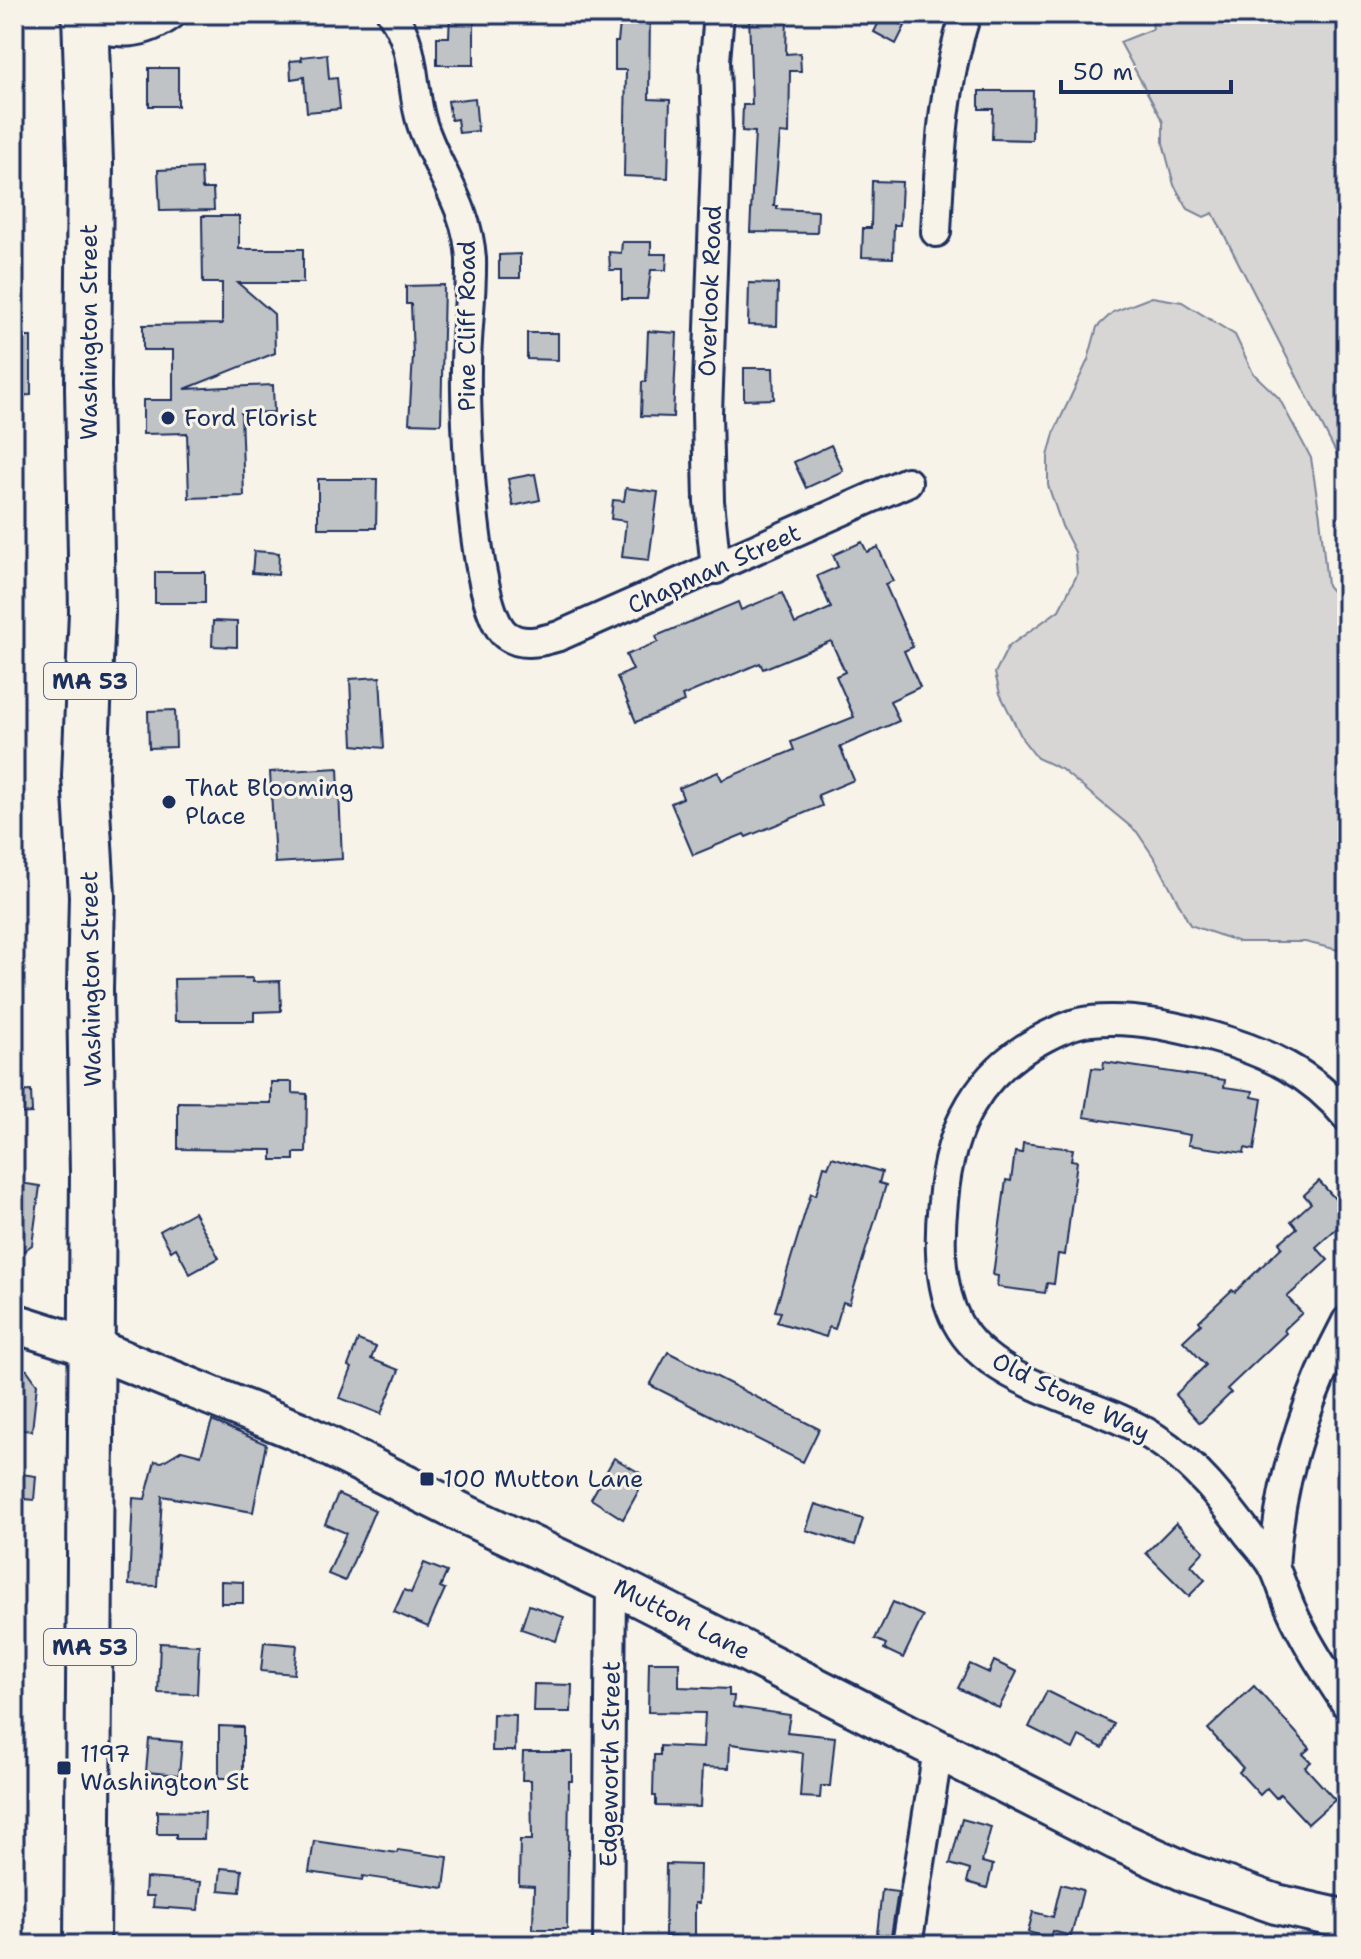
<svg xmlns="http://www.w3.org/2000/svg" width="1361" height="1959" font-family="'Shantell Sans',sans-serif">
	<style>
		.green { fill: #d7d6d4; stroke: #798299; stroke-width: 2 }
		.building { fill: #c0c3c5; stroke: #1b2f5e; stroke-width: 2 }
		.lines { fill: none; stroke-linecap: round; stroke-linejoin: round }
		.street-casing { stroke: #1b2f5e; stroke-width: 34 }
		.secondary-casing { stroke: #1b2f5e; stroke-width: 44 }
		.primary-casing { stroke: #1b2f5e; stroke-width: 50 }
		.street { stroke: #f7f3e8; stroke-width: 28 }
		.secondary { stroke: #f7f3e8; stroke-width: 38 }
		.primary { stroke: #f7f3e8; stroke-width: 44 }
		.poi-dot { fill: #1b2f5e; stroke: #f7f3e8; stroke-width: 3 }
		.labels { text-anchor: middle; stroke-width: 6; stroke-linejoin: round; paint-order: stroke }
		.shield { fill: #f7f3e8; stroke: #5d6a87; stroke-width: 2 }
		.shield-label { font-size: 22px; font-weight: bold; fill: #1b2f5e }
		.street-label { font-size: 24px; fill: #1b2f5e; stroke: #f7f3e8 }
		.poi-label { font-size: 24px; fill: #1b2f5e; stroke: #f7f3e8; text-anchor: start }
	</style>
	<rect width="100%" height="100%" fill="#f7f3e8"/>
	<filter id="ink" filterUnits="userSpaceOnUse"><feTurbulence type="fractalNoise" baseFrequency=".0125" numOctaves="2"/><feDisplacementMap in="SourceGraphic" scale="16" xChannelSelector="R" yChannelSelector="G"/><feConvolveMatrix kernelMatrix="1 2 1 2 8 2 1 2 1" color-interpolation-filters="sRGB"/></filter>
	<g filter="url(#ink)">
		<g class="green">
			<polygon points="1151,14 1347,14 1347,474 1213,213 1204,217 1188,209 1174,185 1163,143 1163,122 1120,42 1153,29"/>
			<polygon points="1152,297 1182,302 1235,335 1253,373 1279,398 1311,458 1320,517 1327,585 1347,610 1347,952 1305,942 1239,942 1190,925 1157,862 1137,832 1061,769 1037,758 1023,740 1000,694 995,673 1008,647 1059,610 1077,575 1075,552 1062,526 1048,485 1048,456 1055,430 1088,360 1097,327 1113,312"/>
		</g>
		<g class="building">
			<polygon points="450,14 474,14 474,65 437,65 437,37 449,37"/>
			<polygon points="621,14 650,14 649,99 670,100 668,178 624,176 626,70 615,70 615,42 618,42"/>
			<polygon points="749,14 787,14 786,54 800,53 801,71 790,71 789,134 780,133 774,206 777,206 777,209 818,211 817,233 750,232 755,132 742,131 743,105 752,105"/>
			<polygon points="883,14 905,26 896,44 874,32"/>
			<polygon points="327,54 329,79 337,78 340,109 307,112 304,77 291,79 290,61 302,60 301,57"/>
			<rect x="149" y="68" width="29" height="38"/>
			<polygon points="979,91 1033,91 1032,140 992,139 993,109 979,109"/>
			<polygon points="475,98 478,131 459,133 457,119 451,120 448,101"/>
			<polygon points="201,168 202,189 213,189 214,210 160,211 158,170"/>
			<polygon points="872,181 902,182 900,225 894,225 893,258 862,257 863,228 871,228"/>
			<polygon points="202,216 239,216 239,249 303,249 303,283 238,283 274,314 275,353 185,389 273,385 274,412 241,413 244,496 189,498 187,433 143,434 143,400 173,400 173,350 143,350 143,325 222,324 222,283 203,283"/>
			<polygon points="622,242 651,242 651,254 667,254 666,270 651,270 647,299 622,299 622,270 610,270 609,252 621,253"/>
			<polygon points="520,254 520,278 499,278 499,255"/>
			<polygon points="749,283 778,284 777,326 748,325"/>
			<polygon points="444,285 441,424 409,423 413,356 411,304 406,304 406,286"/>
			<polygon points="648,331 677,333 673,417 641,416 642,382 646,382"/>
			<polygon points="527,333 558,333 558,360 527,359"/>
			<polygon points="14,337 31,337 31,395 14,396"/>
			<polygon points="744,368 773,368 774,399 744,400"/>
			<polygon points="831,445 843,471 806,488 794,462"/>
			<polygon points="535,474 540,500 513,506 508,479"/>
			<polygon points="318,479 377,479 376,528 318,528"/>
			<polygon points="626,488 658,492 649,560 622,557 626,521 611,519 613,500 624,501"/>
			<polygon points="862,542 867,552 878,547 893,581 885,584 913,647 904,651 920,687 890,701 899,721 840,747 854,780 818,795 822,806 746,837 744,834 693,855 671,803 683,798 679,788 718,772 722,780 794,750 791,742 854,717 836,676 845,672 831,641 763,669 760,663 682,696 684,702 636,722 617,677 633,670 626,655 658,642 656,636 738,602 741,610 782,593 795,624 831,608 817,576 838,567 833,555"/>
			<polygon points="254,551 279,553 278,575 252,573"/>
			<rect x="155" y="572" width="50" height="31"/>
			<polygon points="213,621 237,622 237,647 212,646"/>
			<polygon points="380,677 384,748 353,745 350,679"/>
			<polygon points="175,710 176,747 149,748 148,711"/>
			<polygon points="338,768 342,859 275,863 270,772"/>
			<polygon points="253,978 253,982 280,981 281,1011 254,1012 254,1021 175,1021 174,979"/>
			<polygon points="1104,1062 1225,1080 1224,1087 1253,1091 1252,1097 1262,1099 1254,1150 1245,1148 1244,1153 1188,1145 1190,1135 1084,1117 1092,1068 1103,1069"/>
			<polygon points="271,1082 292,1082 292,1093 307,1094 306,1153 294,1153 294,1160 272,1160 272,1150 178,1149 178,1102 271,1103"/>
			<polygon points="31,1091 32,1113 14,1114 14,1092"/>
			<polygon points="1023,1143 1073,1149 1071,1160 1077,1161 1065,1255 1058,1254 1054,1284 1047,1283 1045,1293 997,1287 998,1276 993,1275 1006,1180 1011,1181 1015,1152 1022,1153"/>
			<polygon points="832,1157 882,1172 879,1183 886,1185 849,1304 843,1302 835,1329 829,1327 826,1337 777,1322 781,1312 775,1311 811,1193 816,1195 824,1166 828,1167"/>
			<polygon points="1319,1181 1347,1212 1347,1219 1316,1247 1328,1260 1287,1297 1302,1313 1284,1330 1286,1333 1227,1389 1231,1393 1200,1423 1175,1395 1206,1365 1183,1341 1201,1324 1199,1321 1232,1290 1235,1292 1282,1247 1279,1243 1297,1228 1291,1221 1311,1203 1304,1195"/>
			<polygon points="14,1182 40,1186 32,1245 14,1258"/>
			<polygon points="194,1212 219,1258 190,1274 176,1248 171,1251 160,1231"/>
			<polygon points="358,1340 376,1347 371,1359 399,1370 381,1414 340,1398 352,1368 348,1366"/>
			<polygon points="668,1352 819,1429 803,1462 650,1385"/>
			<polygon points="14,1369 27,1370 37,1384 32,1431 14,1429"/>
			<polygon points="212,1421 266,1444 253,1512 162,1496 157,1586 129,1585 133,1498 145,1499 155,1461 162,1462 182,1450 201,1455"/>
			<polygon points="614,1458 640,1473 637,1478 644,1481 623,1519 591,1499"/>
			<polygon points="14,1473 36,1476 34,1500 14,1498"/>
			<polygon points="338,1494 375,1510 345,1581 328,1574 346,1533 325,1524"/>
			<polygon points="815,1504 863,1519 855,1545 806,1530"/>
			<polygon points="1176,1523 1204,1551 1191,1565 1205,1580 1189,1596 1146,1553"/>
			<polygon points="424,1563 447,1572 440,1587 445,1589 428,1627 394,1612 404,1590 411,1593"/>
			<polygon points="221,1581 243,1582 243,1603 221,1603"/>
			<polygon points="893,1602 923,1616 903,1658 884,1649 886,1644 875,1639"/>
			<polygon points="529,1605 564,1617 556,1641 521,1629"/>
			<polygon points="264,1642 297,1645 294,1674 261,1671"/>
			<polygon points="160,1643 199,1645 197,1694 158,1693"/>
			<polygon points="994,1661 1017,1672 999,1708 958,1688 970,1664 989,1673"/>
			<polygon points="649,1662 679,1662 679,1687 729,1689 729,1696 734,1696 733,1707 790,1715 787,1732 835,1737 830,1786 821,1786 820,1798 800,1797 803,1753 730,1744 729,1768 702,1767 700,1807 656,1806 656,1796 653,1796 654,1755 660,1755 660,1746 703,1748 705,1713 648,1712"/>
			<polygon points="534,1684 572,1685 571,1712 533,1712"/>
			<polygon points="1254,1686 1310,1748 1303,1754 1311,1762 1305,1767 1335,1800 1308,1824 1280,1794 1276,1798 1267,1788 1260,1795 1239,1772 1243,1768 1208,1729"/>
			<polygon points="1047,1691 1114,1724 1103,1748 1079,1736 1073,1749 1029,1727"/>
			<polygon points="493,1714 516,1715 515,1751 492,1751"/>
			<polygon points="219,1726 243,1727 243,1778 219,1778"/>
			<polygon points="149,1739 182,1742 179,1775 146,1772"/>
			<polygon points="523,1752 572,1752 572,1781 569,1781 567,1929 533,1929 534,1886 519,1885 520,1840 532,1840 531,1780 522,1780"/>
			<polygon points="157,1811 205,1812 204,1839 176,1839 176,1834 157,1834"/>
			<polygon points="962,1819 991,1827 982,1862 993,1865 987,1888 967,1882 970,1870 950,1864"/>
			<polygon points="314,1841 397,1853 398,1850 448,1857 444,1888 363,1876 362,1880 309,1872"/>
			<polygon points="666,1864 700,1865 699,1903 695,1903 695,1945 677,1945 677,1936 665,1936"/>
			<polygon points="221,1868 242,1870 240,1892 219,1890"/>
			<polygon points="146,1878 201,1882 198,1910 153,1907 154,1896 145,1896"/>
			<polygon points="1061,1884 1083,1890 1071,1936 1052,1931 1050,1938 1028,1932 1033,1912 1053,1917"/>
			<polygon points="882,1890 898,1892 891,1936 877,1934"/>
		</g>
		<g class="lines">
			<defs>
				<g id="street">
					<path d="M392 14C419 51 409 95 426 135 443 179 468 210 471 259 472 296 466 332 466 368 465 415 472 608 506 635 522 647 542 641 559 636L907 482"/>
					<path d="M86 26C119 34 143 36 172 14"/>
					<path d="M936 232C940 158 942 86 966 14"/>
					<polyline points="716,569 709,501 707,413 717,130 715,60 719,14"/>
					<path d="M1347 1117C1312 1073 1266 1052 1213 1037 1175 1026 1131 1017 1091 1021 1075 1022 1059 1030 1045 1037 978 1071 949 1127 943 1201 939 1238 939 1287 957 1322 992 1389 1096 1399 1155 1438 1195 1464 1221 1498 1249 1535 1258 1546 1269 1557 1275 1569 1281 1582 1285 1596 1291 1609 1306 1643 1327 1674 1347 1705"/>
					<path d="M1274 1567C1279 1480 1306 1398 1347 1321"/>
					<polyline points="608,1945 611,1583"/>
					<polyline points="907,1945 938,1750"/>
				</g>
				<polyline id="secondary" points="14,1323 93,1348 298,1431 466,1515 611,1583 1116,1840 1188,1873 1276,1904 1347,1920"/>
				<polyline id="primary" points="85,14 90,163 88,387 92,612 85,776 92,896 90,989 93,1174 87,1945"/>
			</defs>
			<use href="#street" class="street-casing"/>
			<use href="#secondary" class="secondary-casing"/>
			<use href="#primary" class="primary-casing"/>
			<use href="#street" class="street"/>
			<use href="#secondary" class="secondary"/>
			<use href="#primary" class="primary"/>
		</g>
	</g>
	<g class="poi-dot">
		<circle cx="168" cy="418" r="8"/>
		<circle cx="169" cy="802" r="8"/>
		<rect x="419" y="1471" width="16" height="16" rx="4"/>
		<rect x="56" y="1760" width="16" height="16" rx="4"/>
	</g>
	<g class="labels">
		<g class="shield">
			<rect x="44" y="663" width="92" height="36" rx="6"/>
			<rect x="44" y="1629" width="92" height="36" rx="6"/>
		</g>
		<g class="shield-label">
			<text x="90" y="689">MA 53</text>
			<text x="90" y="1655">MA 53</text>
		</g>
		<g class="street-label">
			<text transform="translate(710 291) rotate(-88)" y="8">Overlook Road</text>
			<text transform="translate(467 326) rotate(-90)" y="8">Pine Cliff Road</text>
			<text transform="translate(89 332) rotate(-90)" y="8">Washington Street</text>
			<text transform="translate(714 569) rotate(-24)" y="8">Chapman Street</text>
			<text transform="translate(91 979) rotate(-91)" y="8">Washington Street</text>
			<text transform="translate(1071 1397) rotate(26)" y="8">Old Stone Way</text>
			<text transform="translate(682 1619) rotate(27)" y="8">Mutton Lane</text>
			<text transform="translate(610 1764) rotate(-89)" y="8">Edgeworth Street</text>
		</g>
		<g class="poi-label">
			<text x="184" y="426">Ford Florist</text>
			<text x="185" y="796">That Blooming<tspan x="185" dy="28">Place</tspan></text>
			<text x="443" y="1487">100 Mutton Lane</text>
			<text x="80" y="1762">1197<tspan x="80" dy="28">Washington St</tspan></text>
		</g>
	</g>
	<rect width="1361" height="1959" fill="none" stroke="#f7f3e8" stroke-width="48"/>
	<rect x="24" y="24" width="1313" height="1911" fill="none" stroke="#1b2f5e" stroke-width="3" filter="url(#ink)"/>
	<path d="M1061 80v12h170v-12" fill="none" stroke="#1b2f5e" stroke-width="4"/>
	<text x="1073" y="80" font-size="24" fill="#1b2f5e" stroke="#f7f3e8" stroke-width="6" paint-order="stroke">50 m</text>
</svg>
